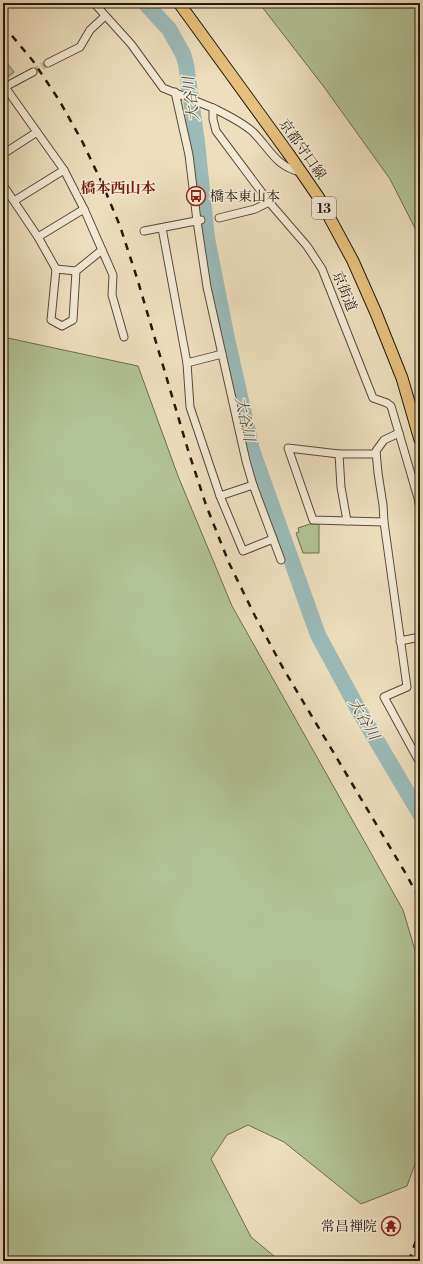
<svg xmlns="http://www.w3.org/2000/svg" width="423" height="1264" font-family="'Libre Bodoni','Noto Serif JP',serif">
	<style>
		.green { fill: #b2c395; stroke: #6a6e50 }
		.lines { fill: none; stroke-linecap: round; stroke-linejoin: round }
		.river { stroke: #9bbbb9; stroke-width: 16 }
		.minor-tunnel { stroke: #c5b79a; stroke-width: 7; stroke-dasharray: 7 3.5; stroke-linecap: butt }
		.minor-casing { stroke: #564a38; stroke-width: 9 }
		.primary-casing { stroke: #23190c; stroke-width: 13 }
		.minor { stroke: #f3ead4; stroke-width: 7 }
		.primary { stroke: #e6c07e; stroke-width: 11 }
		.rail { stroke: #23190c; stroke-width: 2.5; stroke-dasharray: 7 7; stroke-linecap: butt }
		.labels { text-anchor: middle; stroke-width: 3; stroke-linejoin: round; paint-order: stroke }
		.shield { fill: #f3ead4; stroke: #615848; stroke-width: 1 }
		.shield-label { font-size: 13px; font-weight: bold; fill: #23190c }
		.street-label { font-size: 14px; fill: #23190c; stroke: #f3ead4 }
		.poi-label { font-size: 14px; fill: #23190c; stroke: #f3ead4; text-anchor: start }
		.water-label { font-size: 15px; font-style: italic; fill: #4d5249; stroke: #f3ead4 }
		.neighbourhood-label { font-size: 15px; font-weight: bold; fill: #7a1f14; stroke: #f3ead4 }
	</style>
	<rect width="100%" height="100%" fill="#eddfbd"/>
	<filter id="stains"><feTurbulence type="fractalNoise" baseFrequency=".005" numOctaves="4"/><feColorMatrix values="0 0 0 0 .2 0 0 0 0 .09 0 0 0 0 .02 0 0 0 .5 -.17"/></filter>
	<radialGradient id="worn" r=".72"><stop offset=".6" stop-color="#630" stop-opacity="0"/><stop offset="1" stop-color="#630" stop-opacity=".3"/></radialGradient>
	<g class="green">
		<polygon points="259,3 420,3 420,238 390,179 324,87"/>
		<polygon points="3,58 14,72 3,81"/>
		<polygon points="3,337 138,366 178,476 232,606 403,910 420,967 420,1150 407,1186 361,1204 284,1142 248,1125 227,1135 211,1159 251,1237 280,1261 3,1261"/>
		<polygon points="310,524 319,524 319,553 303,553 296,533 299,532 298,528"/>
	</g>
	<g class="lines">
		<polyline class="river" points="145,3 169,29 183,54 186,64 197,142 207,238 226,334 252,450 318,635 358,709 420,814"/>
		<polyline class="minor-tunnel" points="33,72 48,63"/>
		<defs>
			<g id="minor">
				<polyline points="94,3 131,44 163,88 213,108 213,119 216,131 269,202 307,246 322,269 373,398 387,403 391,406 418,498 420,509"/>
				<polyline points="48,63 80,47 90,30 105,16"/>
				<polyline points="3,90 5,87 33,72"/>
				<polyline points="175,92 189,155 197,221 207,287 246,461 253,485 281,560"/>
				<path d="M213 108C227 115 242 122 253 132 270 149 276 167 301 172"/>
				<polyline points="3,154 37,132"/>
				<polyline points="3,185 38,237 84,209 64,170 5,87"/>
				<polyline points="14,201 64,170"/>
				<polyline points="84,209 113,275 112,295 124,337"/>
				<polyline points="219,218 255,209 269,202"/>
				<polyline points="162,228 187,363 190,407 220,496 243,551 273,539"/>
				<polyline points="144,231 201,220"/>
				<polyline points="38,237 56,269 51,320 62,326 73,320 76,271 102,250"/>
				<polyline points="56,269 76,271"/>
				<polyline points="187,363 222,354"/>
				<polyline points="399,433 384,440 376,451 378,473 383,505 384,522 407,687 384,697 420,763"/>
				<polyline points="339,454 341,487 347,521"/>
				<polyline points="376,454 339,454 288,448 313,520 384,522"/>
				<polyline points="220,496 253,485"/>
				<polyline points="400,641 420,637"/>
			</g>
			<polyline id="primary" points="179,3 288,153 319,198 353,261 376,313 402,378 420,440"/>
		</defs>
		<use href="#minor" class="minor-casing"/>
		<use href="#primary" class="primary-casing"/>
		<use href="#minor" class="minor"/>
		<use href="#primary" class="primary"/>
		<g class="rail">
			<polyline points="3,25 33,61 59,100 82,141 102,183 120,226 137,278 188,450 206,505 229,563 255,616 283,668 406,874 420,900"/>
			<polyline points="409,1261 420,1229"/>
		</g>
	</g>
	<defs>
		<symbol id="bus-ring" viewBox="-11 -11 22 22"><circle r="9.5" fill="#f3ead4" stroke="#8f2418" stroke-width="1.5"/><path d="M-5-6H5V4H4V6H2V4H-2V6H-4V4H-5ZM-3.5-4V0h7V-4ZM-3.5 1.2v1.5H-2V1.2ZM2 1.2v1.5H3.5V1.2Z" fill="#8f2418"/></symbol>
		<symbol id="temple-ring" viewBox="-11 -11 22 22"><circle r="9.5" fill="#f3ead4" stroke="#8f2418" stroke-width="1.5"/><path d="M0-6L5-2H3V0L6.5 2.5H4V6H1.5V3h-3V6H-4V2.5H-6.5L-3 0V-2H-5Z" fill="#8f2418"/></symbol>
	</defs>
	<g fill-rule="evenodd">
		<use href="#bus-ring" x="185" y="185" width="22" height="22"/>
		<use href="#temple-ring" x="380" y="1215" width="22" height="22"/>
	</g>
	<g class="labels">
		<rect class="shield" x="312" y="197" width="24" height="22" rx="3"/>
		<g class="shield-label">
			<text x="324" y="213">13</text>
		</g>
		<g class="street-label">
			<text transform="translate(303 149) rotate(55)" y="5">京都守口線</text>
			<text transform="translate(345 291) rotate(68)" y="5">京街道</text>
		</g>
		<g class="poi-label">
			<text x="210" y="201">橋本東山本</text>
			<text x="377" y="1231" text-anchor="end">常昌禅院</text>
		</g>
		<g class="water-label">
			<text transform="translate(191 99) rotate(-97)" y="5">大谷川</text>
			<text transform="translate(245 419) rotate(78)" y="5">大谷川</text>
			<text transform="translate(364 719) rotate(60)" y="5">大谷川</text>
		</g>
		<g class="neighbourhood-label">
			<text x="118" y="193">橋本西山本</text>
		</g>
	</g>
	<rect width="423" height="1264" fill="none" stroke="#eddfbd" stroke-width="16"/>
	<rect x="4" y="4" width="415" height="1256" fill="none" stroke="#23190c" stroke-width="2"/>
	<rect x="8" y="8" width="407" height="1248" fill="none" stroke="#23190c"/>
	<rect width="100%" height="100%" filter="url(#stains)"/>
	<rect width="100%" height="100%" fill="url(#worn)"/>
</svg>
